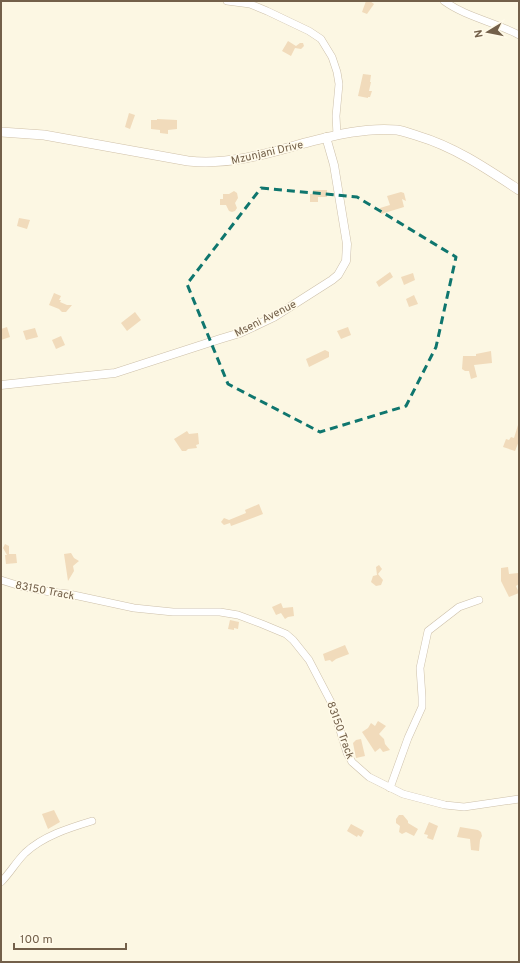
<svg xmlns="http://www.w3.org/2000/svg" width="520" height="963" font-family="Overpass,sans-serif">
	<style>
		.building { fill: #f1dbbb }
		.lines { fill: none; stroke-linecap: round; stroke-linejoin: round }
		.minor-casing { stroke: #cdc0aa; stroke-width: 8 }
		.tertiary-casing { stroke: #cdc0aa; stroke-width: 9 }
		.secondary-casing { stroke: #d0c1a8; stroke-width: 10 }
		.minor { stroke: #fff; stroke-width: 7 }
		.tertiary { stroke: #fff; stroke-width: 8 }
		.secondary { stroke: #fff; stroke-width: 9 }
		.marked { fill: none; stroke: #0f766e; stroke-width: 3; stroke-dasharray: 8 5; stroke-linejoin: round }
		.labels { text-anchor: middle; stroke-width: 3; stroke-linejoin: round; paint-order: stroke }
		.street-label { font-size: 11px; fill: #73604a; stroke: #fffae9 }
	</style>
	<rect width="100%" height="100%" fill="#fcf7e3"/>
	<g class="building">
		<polygon points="366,1 370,1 374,4 367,14 362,12"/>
		<polygon points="288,41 296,46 300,43 303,43 304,46 301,49 295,48 291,56 282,51"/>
		<polygon points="363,74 371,75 370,82 371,82 369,91 372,91 370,97 368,97 368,98 358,96"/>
		<polygon points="129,113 135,115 130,129 125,127"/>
		<polygon points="157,119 177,120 177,129 168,130 168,134 160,133 160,130 151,129 151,120 157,120"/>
		<polygon points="313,190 327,190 327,197 318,197 318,202 310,202 310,194 313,194"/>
		<polygon points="234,191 237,193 238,198 235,203 237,208 235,211 232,212 229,211 226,205 220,205 220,199 223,199 223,194 229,194"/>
		<polygon points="401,192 404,193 406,201 402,199 404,207 381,214 380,208 390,205 387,196"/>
		<polygon points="19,218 30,220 27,229 17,226"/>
		<polygon points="390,272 393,277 379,287 376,282"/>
		<polygon points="413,273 415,280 404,285 401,277"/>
		<polygon points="54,293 61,296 59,300 61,300 60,302 67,305 72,305 66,312 62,312 59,309 49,305"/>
		<polygon points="414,295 418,304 409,307 406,299"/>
		<polygon points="135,312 141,320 127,331 121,323"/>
		<polygon points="7,327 10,337 1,340 1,329"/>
		<polygon points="348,327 351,335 341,339 337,331"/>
		<polygon points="35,328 38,337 26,340 23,331"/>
		<polygon points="61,336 65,345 56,349 52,340"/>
		<polygon points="325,350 329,352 329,357 309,367 306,359"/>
		<polygon points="491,351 492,363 474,365 477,377 471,379 469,371 465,371 462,369 463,356 476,356 476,354"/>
		<polygon points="518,425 519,441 515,451 503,447 506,439 509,440 511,437 514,438"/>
		<polygon points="187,431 189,434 198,433 199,444 196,445 197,448 188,449 186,451 182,451 174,439"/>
		<polygon points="259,504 263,514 231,526 230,523 224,525 221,522 224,518 229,520 246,513 245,510"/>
		<polygon points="5,544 9,546 9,554 16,554 17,563 6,564 5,555 7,555 3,548"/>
		<polygon points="71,553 74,558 79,561 73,566 74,571 68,581 64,554"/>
		<polygon points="379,565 382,569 378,574 383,580 381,585 376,586 371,582 373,576 377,575 376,567"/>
		<polygon points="508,567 509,574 518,573 519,579 519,584 516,586 519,593 509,597 501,581 501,568"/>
		<polygon points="281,603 283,608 293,607 294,616 288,617 285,619 281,613 276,615 272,607"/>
		<polygon points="230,620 239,622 238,629 234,628 234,630 228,629"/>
		<polygon points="345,645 349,654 336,659 332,662 330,660 325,661 323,654"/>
		<polygon points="378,721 386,726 379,734 384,739 385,744 390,750 383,752 380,748 375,752 362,732 368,728 371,723 375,726"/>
		<polygon points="361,739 365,756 356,758 353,743 356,740"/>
		<polygon points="54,810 60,822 48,829 42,814"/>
		<polygon points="399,815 403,815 408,821 408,823 418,829 414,836 406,832 402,834 399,832 400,826 396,823 396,819"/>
		<polygon points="429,822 438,826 433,840 427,838 428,835 424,834"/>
		<polygon points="351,824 364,831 361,837 358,835 357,837 347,831"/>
		<polygon points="460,827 478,830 481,832 482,836 480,840 479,851 471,850 470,839 457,837"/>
	</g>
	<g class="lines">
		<defs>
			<g id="minor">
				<polyline points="227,1 250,4 267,11 309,31 321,39 332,57 337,72 339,84 336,116 337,135"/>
				<path d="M444 1C466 17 495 22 519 35"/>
				<polyline points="1,580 20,586 50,592 69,594 134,608 173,612 220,612 238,615 262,624 286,634 293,640 309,660 332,704 347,753 352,762 369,777 403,794 445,805 464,807 519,799"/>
				<polyline points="390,788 408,738 422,707 422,697 420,668 428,631 459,607 479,600"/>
				<path d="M1 882C10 873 16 862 25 853 43 836 69 828 92 821"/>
			</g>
			<polyline id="tertiary" points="1,385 115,373 220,339 240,333 274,317 332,280 338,275 346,261 347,244 334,165 326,137"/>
			<path id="secondary" d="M1 132 44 135 188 161C227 165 264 155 301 144 332 136 364 127 397 130 404 131 411 134 418 136 455 147 487 169 519 190"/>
		</defs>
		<use href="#minor" class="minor-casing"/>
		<use href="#tertiary" class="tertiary-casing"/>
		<use href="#secondary" class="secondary-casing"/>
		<use href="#minor" class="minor"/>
		<use href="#tertiary" class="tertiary"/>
		<use href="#secondary" class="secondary"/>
	</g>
	<path class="marked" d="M261 188 357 197 456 257 436 347 406 406 320 432 228 384 187 284Z"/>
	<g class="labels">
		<g class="street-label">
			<text transform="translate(267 152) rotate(-13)" y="4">Mzunjani Drive</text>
			<text transform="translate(265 318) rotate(-27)" y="4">Mseni Avenue</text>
			<text transform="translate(45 590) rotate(11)" y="4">83150 Track</text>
			<text transform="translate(341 730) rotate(70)" y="4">83150 Track</text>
		</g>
	</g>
	<rect width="520" height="963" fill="none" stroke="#73604a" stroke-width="4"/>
	<g transform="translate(488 32) rotate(260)" stroke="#fffae9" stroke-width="3" paint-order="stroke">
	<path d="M0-3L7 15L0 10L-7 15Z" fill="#73604a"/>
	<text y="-6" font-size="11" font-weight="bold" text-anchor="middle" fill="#73604a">N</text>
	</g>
	<path d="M14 943v6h112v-6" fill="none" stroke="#73604a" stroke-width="2"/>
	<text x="20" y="943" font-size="12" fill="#73604a" stroke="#fffae9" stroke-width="3" paint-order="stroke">100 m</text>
</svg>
